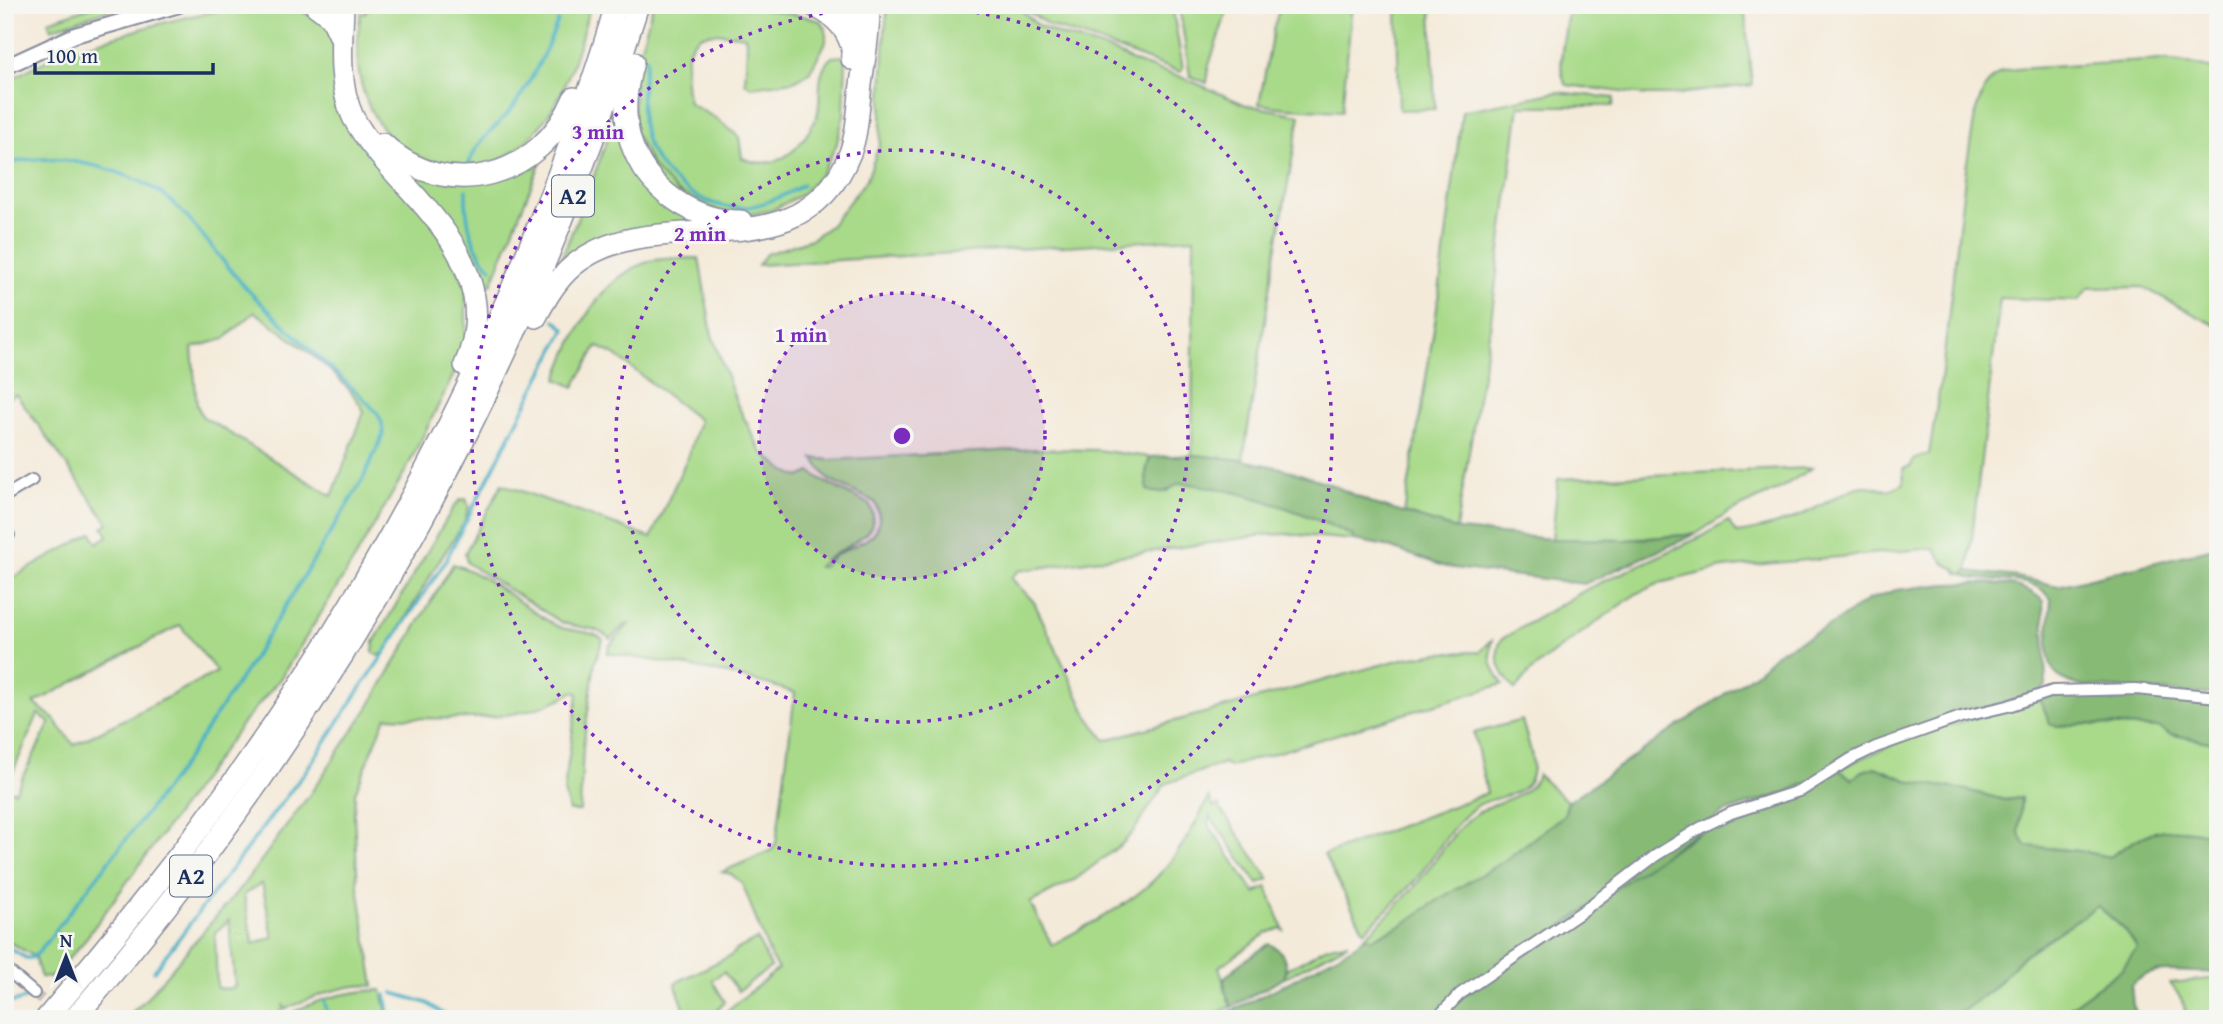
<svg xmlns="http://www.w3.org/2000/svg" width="2223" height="1024" font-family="'Gentium Book Plus',serif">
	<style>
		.green { fill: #a9da89; stroke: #628474; stroke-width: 2; fill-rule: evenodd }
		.forest { fill: #86ba75; stroke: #50746a; stroke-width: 2 }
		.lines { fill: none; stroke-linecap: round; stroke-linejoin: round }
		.stream { stroke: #47b0c6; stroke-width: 3.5 }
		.minor-tunnel { stroke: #c9c5c0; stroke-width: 10; stroke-dasharray: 10 5; stroke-linecap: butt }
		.minor-casing { stroke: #888c9c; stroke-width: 14 }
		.tertiary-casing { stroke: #888c9c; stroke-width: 18 }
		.motorway-casing { stroke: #888c9c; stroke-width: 24 }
		.minor { stroke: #fff; stroke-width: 10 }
		.tertiary { stroke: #fff; stroke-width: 14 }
		.motorway { stroke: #fff; stroke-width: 21 }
		.ring { fill: none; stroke: #7b2cbf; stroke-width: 3.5; stroke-dasharray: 3.5 7 }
		.labels { text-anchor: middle; stroke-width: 6; stroke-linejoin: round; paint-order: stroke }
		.shield { fill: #f6f6f2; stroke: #5d6b8a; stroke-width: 2 }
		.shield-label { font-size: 24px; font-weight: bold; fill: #1b2f5e }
		.centre { fill: #7b2cbf; stroke: #f6f6f2; stroke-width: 3.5 }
		.ring-label { font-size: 21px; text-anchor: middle; font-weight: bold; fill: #7b2cbf; stroke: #f6f6f2; stroke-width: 6; stroke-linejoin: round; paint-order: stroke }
	</style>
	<rect width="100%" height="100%" fill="#f6f6f2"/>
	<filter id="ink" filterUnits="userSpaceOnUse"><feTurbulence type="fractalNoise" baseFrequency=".0143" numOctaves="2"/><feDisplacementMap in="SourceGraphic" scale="14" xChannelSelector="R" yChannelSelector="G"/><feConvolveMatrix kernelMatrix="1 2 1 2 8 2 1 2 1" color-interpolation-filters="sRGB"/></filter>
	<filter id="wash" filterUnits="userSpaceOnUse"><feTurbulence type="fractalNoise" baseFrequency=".00686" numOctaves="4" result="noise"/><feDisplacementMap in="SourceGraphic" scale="28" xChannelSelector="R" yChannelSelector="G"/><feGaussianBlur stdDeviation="1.57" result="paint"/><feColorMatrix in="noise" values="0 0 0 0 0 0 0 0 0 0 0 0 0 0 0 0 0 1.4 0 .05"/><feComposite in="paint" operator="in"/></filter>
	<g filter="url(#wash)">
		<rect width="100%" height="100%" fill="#f4ead9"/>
		<g class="green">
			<polygon points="96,5 124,5 51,29 48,21"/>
			<path d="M369 5H588L589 9C575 62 560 118 513 152 494 165 468 169 447 165 371 151 348 82 361 13H365Z"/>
			<path d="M653 5C709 5 766 4 821 21L826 29V42L809 73 794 81 751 87 745 83 747 48 745 36C732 34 719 32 706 34 680 39 685 85 689 103L717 119 739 137 742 158C772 171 793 157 809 131 812 125 817 119 818 112 822 92 815 71 832 57L843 56 846 59 844 115 836 146 822 173 801 195 772 210 742 216 726 215 662 184 633 130 635 68Z"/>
			<polygon points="888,5 1016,5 1037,25 1057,34 1110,50 1137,63 1184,78 1246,105 1300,115 1276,251 1243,460 1192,456 1194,238 758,265 766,254 811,239 830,226 867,179 880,143 885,29"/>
			<polygon points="1084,5 1146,5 1147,8 1172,5 1183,69 1180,72 1099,42 1050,26 1026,10"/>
			<polygon points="1179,5 1229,5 1209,65 1207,83 1190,76"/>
			<polygon points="1281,5 1352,5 1342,111 1286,108 1259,104 1274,26"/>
			<polygon points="1397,5 1431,5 1435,109 1399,110"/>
			<path d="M1569 5H1744L1752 85 1669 95H1645L1567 85C1554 71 1567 25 1569 5Z"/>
			<path d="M255 7 301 11 332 29 340 86 435 225 466 286V350L406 470 354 560 280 679 243 723 81 945 50 978 41 977 34 956 5 940V582L92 533 97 543 108 536 103 527 108 523 16 394 5 400V84C40 59 82 46 124 34 167 21 209 10 255 7ZM255 312C287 336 348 377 364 412L332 496 202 416 197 405 192 348 224 339ZM180 625 217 672 74 745 53 718 34 703ZM38 714 50 723 15 792 6 788Z"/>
			<path d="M2161 60 2181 62 2218 70V327L2143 287 2088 288 2078 301 2000 298 1968 571 1963 574 1958 573 1956 569 1945 564 1934 548 1723 568 1660 583 1636 594 1552 654 1529 673 1515 690C1503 675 1491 658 1502 639L1589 588 1703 536 1728 521 1736 533C1761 530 1791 521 1814 509 1826 503 1849 488 1863 486 1883 485 1879 497 1904 483L1903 469 1911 466 1913 460 1929 454 1941 380 1966 168 1976 110 1985 88 1993 78 2001 72 2016 69Z"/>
			<polygon points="1557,92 1614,98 1613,106 1519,106 1490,328 1456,529 1404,514 1436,316 1462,111"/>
			<polygon points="619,106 623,137 709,224 556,271 586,198"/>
			<polygon points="536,160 540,164 491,285 482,287 406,168 427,177"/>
			<path d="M699 258 712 335 737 404 761 451 785 471 800 477 811 472 825 482 869 504C888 539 835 546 818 567H823C841 540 894 548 875 502L829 480 813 458 830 460 1034 449 1097 450 1150 457 1146 473 1147 489 1168 491 1179 483C1239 488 1299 510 1353 536L1355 540 1287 534 1264 535 1018 571 1011 578 1034 602 1087 715 1105 740 1406 658 1438 653 1480 652 1493 639C1487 659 1492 668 1503 684L1229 767 1224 763 1165 784 1133 832 1123 843 1076 879 1030 903 1052 945C1083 927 1116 912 1144 889 1173 865 1193 830 1209 797L1213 807 1218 805 1269 879 1258 884 1210 816 1208 824 1255 893 1267 887 1284 931 1281 928 1267 933 1219 967 1231 1007 1202 1019H717L778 969 771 958 742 883 731 874 722 872 772 850 776 843 795 693C734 672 671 663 607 653L610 645 629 624 625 625 610 639C596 625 578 629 561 622L467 563 465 553 502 484 651 538 689 454 699 420 615 355 597 346 574 387 557 379C574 333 600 276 651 261 665 257 684 259 699 258Z"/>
			<polygon points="1812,468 1779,489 1728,513 1696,534 1625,540 1552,539 1558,479"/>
			<polygon points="466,499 469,507 464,523 436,566 387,650 379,656 373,653 374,642 453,508 460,500"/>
			<path d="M453 564C491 576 522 607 557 626 572 633 592 629 603 640L595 662 583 747 580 811H569L564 791 578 694 574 691C523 725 446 719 386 717L355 793 354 815 358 887 374 986C344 983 312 998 285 1009L283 1004V1010L269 1019H125L145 1000 243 885 310 794 368 708ZM262 883 273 937 253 944 244 895ZM229 920 235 986 230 989 217 988 215 933Z"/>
			<path d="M2039 699 2057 726 2083 724 2160 728 2170 734 2218 744V835C2164 827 2156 824 2110 857L2079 851 2025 846 2019 834 2021 798 2005 800 1966 790 1912 782 1895 777 1887 770 1863 771 1852 779 1838 769 1909 737Z"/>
			<path d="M1522 720C1526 737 1540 768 1528 783 1517 798 1490 796 1475 807 1451 826 1436 854 1417 878 1401 897 1382 914 1364 931L1324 855 1487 793 1474 733Z"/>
			<path d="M1538 775 1568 802 1564 815 1504 861 1441 898 1402 925 1371 939 1366 936C1386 917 1406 898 1423 876 1439 856 1454 829 1476 814 1495 800 1529 799 1538 775Z"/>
			<polygon points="2098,906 2125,930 2138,948 2122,969 2054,1019 1952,1019 1992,989 2024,955"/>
			<polygon points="757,939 771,967 738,991 724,972 712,980 725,1002 710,1019 688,1019 675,983 732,955 736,950"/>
			<path d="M1348 943 1284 978 1287 968C1311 961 1319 944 1348 943Z"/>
			<polygon points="2218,978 2218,1019 2189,1019 2182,999 2170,983"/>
			<path d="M382 990 388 1019H281C312 1000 346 991 382 990Z"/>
		</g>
		<g class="forest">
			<path d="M1196 455 1243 460 1281 468 1328 483 1374 504 1459 530 1552 539 1625 540 1696 534 1584 584 1446 567 1386 546 1355 540 1353 536C1299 510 1239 488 1179 483 1168 491 1160 496 1147 490L1146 472 1150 457Z"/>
			<path d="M2218 547V695L2080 686C2072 683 2061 680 2055 673 2043 658 2050 618 2051 599 2036 575 1996 582 1971 578L1963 574 1968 571 2017 577 2058 586Z"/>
			<path d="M1945 584C1976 584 2020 577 2043 601L2046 686 2039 692 1897 735 1799 788 1723 813 1433 1019H1216L1287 983 1357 944 1366 936 1371 939 1402 925 1441 898 1504 861 1564 815 1568 802 1758 671 1778 652 1833 624 1868 600 1896 590Z"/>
			<polygon points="2123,692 2218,701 2218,744 2170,734 2160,728 2083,724 2057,726 2050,724 2040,699 2053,695"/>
			<path d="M1875 767 1912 782 1966 790 2005 800 2021 798 2019 833 2026 846 2079 851 2110 857C2156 824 2164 827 2218 835V971C2187 977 2156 960 2131 985L2133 1005 2139 1019H2054L2122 969 2137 948 2125 930 2098 906 2024 955 1992 989 1952 1019H1438L1459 999 1659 858 1710 826 1838 769 1852 779 1863 771Z"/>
			<path d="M1269 944C1285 951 1288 963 1284 978L1231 1007 1225 990 1224 978 1242 962Z"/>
		</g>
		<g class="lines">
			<g class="stream">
				<path d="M647 58C642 82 639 107 644 132 653 175 705 213 749 207 769 203 785 195 803 185"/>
				<path d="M5 165C48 148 137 170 171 201 201 228 222 264 251 293 288 331 329 365 367 402L378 414 382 423 383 435 362 481 248 667 178 772 38 953 31 958H26L5 946"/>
				<path d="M468 168C474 140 500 126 516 103 534 77 546 50 558 21"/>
				<path d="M466 190C465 217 471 249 491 268"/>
				<polyline points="154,971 305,772 445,562 565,329 555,320"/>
				<polyline points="393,993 427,1003 451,1019"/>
				<polyline points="386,995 390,1019"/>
				<polyline points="5,1000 14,1002 27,998"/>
				<polyline points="325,1002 328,1019"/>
			</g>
		</g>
	</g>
	<g filter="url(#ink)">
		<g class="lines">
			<polyline class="minor-tunnel" points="34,993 56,1011"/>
			<defs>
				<g id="minor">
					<polyline points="5,496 32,480"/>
					<polyline points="5,538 9,535"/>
					<polyline points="5,968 34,993"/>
					<polyline points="1436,1019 1460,994 1580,913 1655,856 1700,828 1731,813 1802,790 1851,759 1876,747 1961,717 2008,706 2053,691 2136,689 2218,697"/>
				</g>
				<polyline id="tertiary" points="5,67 75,35 179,5"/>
				<g id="motorway">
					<polyline points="315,5 331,17 341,38"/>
					<path d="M343 5C342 41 337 83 353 117 359 129 368 141 377 152 414 198 463 236 474 297 478 320 474 344 465 365"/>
					<path d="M812 5C831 14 844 24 851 44"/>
					<polyline points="852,59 852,5"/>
					<path d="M633 62C617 117 627 166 675 200 695 214 718 221 741 221"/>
					<path d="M383 144C448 205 541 177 574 98"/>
					<path d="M536 317C546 298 557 279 574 265 657 197 801 279 850 153 858 132 858 108 861 85 864 59 870 31 869 5"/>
					<path d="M46 1019C116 936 184 853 246 764 367 593 467 406 544 211 571 144 596 75 616 5"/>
					<path d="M74 1019C335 716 520 387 638 5"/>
				</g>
			</defs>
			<use href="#minor" class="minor-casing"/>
			<use href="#tertiary" class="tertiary-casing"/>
			<use href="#motorway" class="motorway-casing"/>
			<use href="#minor" class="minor"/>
			<use href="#tertiary" class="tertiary"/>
			<use href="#motorway" class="motorway"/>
		</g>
	</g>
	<circle cx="902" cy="436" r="143" fill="#7b2cbf" fill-opacity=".12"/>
	<g class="ring">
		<circle cx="902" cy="436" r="143"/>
		<circle cx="902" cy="436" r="286"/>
		<circle cx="902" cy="436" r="430"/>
	</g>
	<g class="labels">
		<g class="shield">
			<rect x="552" y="175.5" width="42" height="41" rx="5"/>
			<rect x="170" y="855.5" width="42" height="41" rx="5"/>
		</g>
		<g class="shield-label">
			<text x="573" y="204">A2</text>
			<text x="191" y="884">A2</text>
		</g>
	</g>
	<circle cx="902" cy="436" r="10" class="centre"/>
	<g class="ring-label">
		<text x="598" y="139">3 min</text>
		<text x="700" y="241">2 min</text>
		<text x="801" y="342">1 min</text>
	</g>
	<rect width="2223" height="1024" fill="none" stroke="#f6f6f2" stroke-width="28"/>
	<g transform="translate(66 957)" stroke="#f6f6f2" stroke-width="5" paint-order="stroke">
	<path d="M0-5L12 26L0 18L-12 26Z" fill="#1b2f5e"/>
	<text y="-10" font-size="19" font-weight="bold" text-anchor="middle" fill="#1b2f5e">N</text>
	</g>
	<path d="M35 63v10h178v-10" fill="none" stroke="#1b2f5e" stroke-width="3.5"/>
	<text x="46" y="63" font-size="21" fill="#1b2f5e" stroke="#f6f6f2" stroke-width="5" paint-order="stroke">100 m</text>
</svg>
